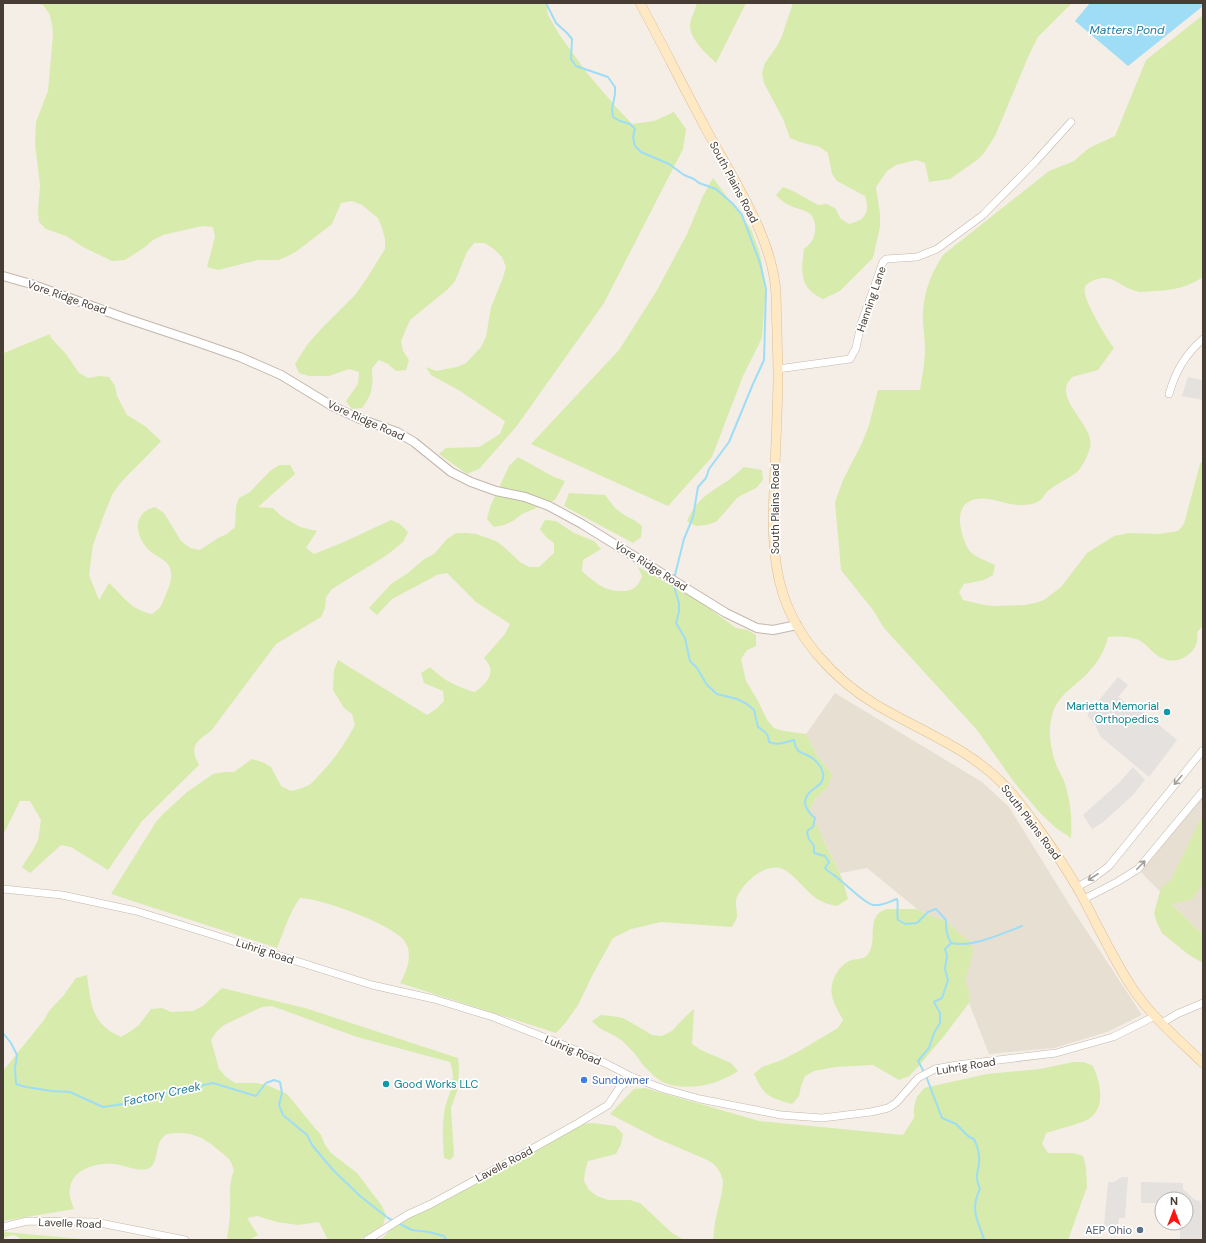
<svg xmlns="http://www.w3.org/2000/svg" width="1206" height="1243" font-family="'DM Sans',sans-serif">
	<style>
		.residential { fill: #e8dfd3 }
		.green { fill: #d7ebac }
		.parking { fill: #e4e1de }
		.water { fill: #9eddf5 }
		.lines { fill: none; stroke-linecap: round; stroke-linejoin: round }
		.stream { stroke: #9eddf5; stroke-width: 2 }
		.minor-casing { stroke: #c3b7ab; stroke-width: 8 }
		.tertiary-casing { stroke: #c3b7ab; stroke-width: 10 }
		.secondary-casing { stroke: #dabe94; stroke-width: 10 }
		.minor { stroke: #fff; stroke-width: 7 }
		.tertiary { stroke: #fff; stroke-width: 8 }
		.secondary { stroke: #ffe9c4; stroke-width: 9 }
		.oneway { stroke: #a39e9a }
		.culture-dot { fill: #0f9aa8; stroke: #fff; stroke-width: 1.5 }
		.shop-dot { fill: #3f7fe0; stroke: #fff; stroke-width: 1.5 }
		.service-dot { fill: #5c6f8a; stroke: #fff; stroke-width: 1.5 }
		.labels { text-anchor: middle; stroke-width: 3.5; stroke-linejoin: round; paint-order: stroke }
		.street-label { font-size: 11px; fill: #473d34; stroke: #fff }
		.culture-label { font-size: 11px; fill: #0d838f; stroke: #fff; text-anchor: end }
		.shop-label { font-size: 11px; fill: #366cbe; stroke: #fff; text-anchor: start }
		.service-label { font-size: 11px; fill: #4e5e75; stroke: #fff; text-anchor: end }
		.water-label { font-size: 12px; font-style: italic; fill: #247da1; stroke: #fff }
	</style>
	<rect width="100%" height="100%" fill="#f4eee6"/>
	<g class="residential">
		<polygon points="835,693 982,782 1009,807 1069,904 1142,1015 1107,1032 1054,1048 989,1054 969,1003 970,992 965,983 972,942 962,936 946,921 926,914 917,909 867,868 840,873 823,839 810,809 815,799 823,792 832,774 818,757 806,734"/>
		<polygon points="1203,790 1203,935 1138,869"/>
	</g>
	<g class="green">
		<path d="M34 3H546L548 15 559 34 587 73 616 107 632 124 654 121 674 112 686 129 683 149 604 303 516 427 479 469 467 474 439 454 446 448 479 447 500 434 505 421 460 391 431 375 426 367 436 371 457 367 466 363 481 347 486 337 491 307 503 278 506 267 502 257 494 249 485 243H474L467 252 455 281 448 289 410 320 401 341 403 351 409 360 406 370 396 371 388 364 379 360 372 368C373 385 373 394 362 408L352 409 346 401 358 384 359 372 349 369 329 376H309L299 373 295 364 307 345 321 329 355 295 367 278 385 249V239L382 228 378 218 362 205 352 201 341 203 332 224 297 251 288 256 278 260H258L218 270 207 267 215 237 213 227 203 226 193 228 163 235 153 240 145 247 125 260 112 261 83 247 66 236 46 229 39 222 38 211 40 185 35 144 36 122 48 91 53 35 52 24 49 13 43 5Z"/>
		<path d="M697 3H746L716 63C707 54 689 39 690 24 691 18 695 10 697 3Z"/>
		<path d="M793 3H1072L1038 37 1029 55 995 136 984 153 977 160 950 179 929 182 925 163 916 160 896 165 887 171 876 187 880 214V227L873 258 840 291 823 299C799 288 801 272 804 249 806 247 809 245 811 242 817 235 817 219 809 213 803 209 797 209 791 206 785 204 780 199 776 195L783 187 793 191 818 205 827 204 836 209 840 218 849 224C866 220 870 212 865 196L837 181 832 174 828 153 820 147 800 142 790 138 783 119 764 83 762 73 765 63 777 46 782 36Z"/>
		<path d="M1203 15V277C1188 287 1174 290 1156 291 1151 291 1145 292 1140 292 1116 288 1112 267 1086 285 1085 287 1084 291 1085 294 1087 305 1106 338 1114 348L1098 370 1072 377C1071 379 1068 382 1067 384 1059 406 1099 429 1089 451 1087 457 1083 465 1079 470 1073 477 1057 483 1049 490 1045 493 1043 499 1039 501 1033 505 1025 505 1018 505 1002 504 986 494 970 501 955 508 960 530 965 542 966 545 967 548 969 550 974 557 987 561 995 565L993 575 984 580 964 584 959 592 963 600 984 605 995 606 1025 605 1035 603 1044 600 1061 587 1087 553 1114 536 1129 533 1159 534 1178 531 1184 524 1200 464 1203 460V626L1197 632C1198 642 1197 647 1189 654 1177 664 1164 662 1153 652 1148 647 1144 643 1139 640 1129 636 1119 636 1108 637 1106 644 1104 651 1100 657 1097 663 1091 669 1087 674 1076 685 1062 693 1055 707 1046 727 1050 748 1057 767 1060 773 1063 778 1065 784 1071 802 1072 820 1071 838L1056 828 1040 813 1014 782 977 730 884 628 873 610 841 570 835 502 843 480 862 443 869 425 878 390H920C922 377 925 363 925 350 925 337 922 323 923 310 925 289 932 272 943 255L1049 171 1074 161 1089 148 1115 136 1146 60Z"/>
		<polygon points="713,178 751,229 760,254 764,276 765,297 762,338 743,376 712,457 668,506 531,444 619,350 656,292 687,234 703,196"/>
		<path d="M50 334 51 338 66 354 79 373 88 378 99 376 109 377 115 386 117 396 127 415 145 426 161 441 147 456 125 478 118 486 112 495 104 515 93 545 89 575 99 600 109 583C124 597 131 610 152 614 163 607 162 603 167 592 170 584 173 576 170 568 166 558 153 556 147 548 138 537 133 523 144 512 147 510 151 508 155 507L164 513 181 541 190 548 200 550 218 538 227 534 235 527 236 507 239 498 250 492 270 471 279 465H290L295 474 258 507 273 508 281 516 300 527 317 531 306 548 314 554 344 542 391 520 400 524 408 532 403 542 387 555 332 589 326 597 325 608 321 617 276 644 211 731C195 742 189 747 199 765L142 821 108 870 71 847 61 845 30 873 22 867 33 850 38 840 41 820 30 801H20L3 835V355L4 353Z"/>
		<polygon points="518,457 554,477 565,481 555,500 522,514 513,521 504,525 494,527 487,519 490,507 509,466"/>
		<path d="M744 467 762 470 763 480 756 488 738 497 716 522 706 525 696 526 687 521C695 502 707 494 724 483 731 479 737 473 744 467Z"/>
		<polygon points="569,493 605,495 615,508 624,515 634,520 642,526 641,537 633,543 564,506"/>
		<path d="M545 520 556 521 574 533 594 541 601 549 583 560 582 571C595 583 605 592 624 591 629 591 635 589 638 584 640 582 641 578 642 576L638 567 696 599 736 628 747 630 756 635V646L747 650 741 659 746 681 758 701 767 720 774 728 784 731 806 734 818 757 832 774 829 784 823 792 815 799 810 809 823 839 842 878 848 899 837 906C811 902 806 886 788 872 770 858 746 880 738 895 734 902 737 908 737 916 737 919 734 923 732 927L661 922 631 929 613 938 592 976 578 1005 566 1022 556 1033 400 983C406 973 411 960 408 948 407 945 404 940 402 938 385 922 323 899 300 898 289 913 284 931 277 948L111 894 156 822 163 814 187 792 213 774 224 772H234L252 759 262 762 271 767 281 786 291 791C297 790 303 788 309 785 314 782 318 776 322 772 336 757 346 742 355 725L352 714 344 708 333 690 334 670 338 660 427 715 436 709 444 701 443 691 424 683 421 673 430 667C442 679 458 688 475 692 483 686 493 677 490 667 489 664 486 660 484 658L505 634 510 624 476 602 447 573 437 575 392 599 377 615 369 608 391 584 408 573 424 559 434 554 447 539 456 533H466L476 534 496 541 504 547 520 562 529 567H539L554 553V543L546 537 540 529Z"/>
		<polygon points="1203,814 1203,882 1193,899 1172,904 1203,935 1203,963 1189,955 1162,933 1157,923 1154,913 1161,888 1171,880"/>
		<path d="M887 909H917L926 914 946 921 962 936 972 942 973 952 965 982 970 992 969 1003 944 1036 917 1068 909 1076 899 1080 873 1065 835 1067 814 1071 805 1076 801 1086 799 1096 792 1104C768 1097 765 1097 754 1074L762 1067 782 1060 801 1050 838 1028 843 1020C839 1012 833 1003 832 995 829 982 838 967 849 961 855 958 863 961 868 954 877 943 868 923 879 913 881 911 884 910 887 909Z"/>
		<path d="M87 975C91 1004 91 1024 121 1037L131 1031 139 1025 151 1009 162 1008 171 1012 193 1011 203 1006 222 988 305 1008 458 1058 459 1068 458 1088 451 1108 454 1156 450 1160 444 1158C443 1143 442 1129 444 1114 447 1093 458 1085 450 1062L357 1037 272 1006 262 1007 224 1025 216 1032 211 1040 219 1069 226 1077 235 1083H256L267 1085 287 1094 314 1127 321 1135 325 1145 331 1153 357 1173 382 1206 386 1215 383 1225 359 1240H328L319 1222 298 1225 277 1222 257 1216 247 1218 258 1235 249 1240H227C228 1230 230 1221 230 1211 231 1195 228 1186 234 1170 233 1168 232 1164 231 1162 229 1158 225 1156 222 1153 208 1141 198 1133 179 1133 176 1133 170 1133 167 1134 152 1142 161 1165 147 1169 137 1171 129 1167 120 1165 102 1161 73 1167 70 1188 68 1195 72 1203 74 1209L3 1221V1071L44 1020 49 1011 64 995 76 978Z"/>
		<path d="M694 1009 692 1044 701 1050 731 1063 738 1071C718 1085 684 1093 661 1081 656 1078 651 1073 647 1069 640 1063 637 1054 629 1048 626 1044 622 1040 618 1038 606 1030 602 1032 592 1021L601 1015 612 1016 623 1018 632 1023 652 1035 662 1036 672 1031 686 1016Z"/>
		<path d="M1073 1062H1084L1093 1066C1101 1084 1107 1111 1085 1121 1081 1123 1075 1124 1070 1126 1062 1128 1054 1131 1046 1133L1042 1144 1048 1153H1073L1083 1156 1086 1167 1087 1187 1068 1240H713L715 1222 722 1192 723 1181 720 1172 714 1164 705 1159 656 1138 610 1114 634 1089 645 1088 759 1121 903 1135 914 1118V1107L917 1097 924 1088 987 1074 1040 1069Z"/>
		<polygon points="594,1123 615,1126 623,1134 621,1144 616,1154 588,1161 585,1171 584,1181 589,1190 597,1196 608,1200 630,1200 640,1203 672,1233 684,1240 381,1240 394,1226 494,1174 583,1124"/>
		<path d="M5 1232 92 1240H21C16 1233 10 1235 3 1238V1233Z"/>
	</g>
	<g class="parking">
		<polygon points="1188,377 1203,380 1203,400 1182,396"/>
		<polygon points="1118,677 1128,685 1118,697 1128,704 1130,701 1177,740 1149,777 1100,736 1095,724 1087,715"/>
		<polygon points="1133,767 1145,780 1132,796 1102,823 1092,829 1083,815 1119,783"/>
		<polygon points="1122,1177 1128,1177 1125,1218 1119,1218 1118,1227 1104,1226 1108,1182 1114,1182"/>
		<polygon points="1141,1182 1183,1183 1183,1189 1195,1200 1201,1201 1202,1240 1180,1240 1180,1223 1186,1223 1186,1199 1162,1199 1162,1203 1141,1203"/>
	</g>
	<polygon class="water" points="1090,3 1203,3 1203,6 1128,66 1075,21"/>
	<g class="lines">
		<g class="stream">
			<polyline points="546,3 556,23 567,33 572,39 571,59 576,66 608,77 615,87 615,94 612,109 613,117 620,121 630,124 635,129 633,137 635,146 641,152 669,164 684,175 694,179 699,183 716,189 733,204 742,215 760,263 766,289 764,360 753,384 729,442 709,469 706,478 698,487 693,517 684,539 674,579"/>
			<path d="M673 583 679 603V612L676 623 685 638 690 661 697 668 707 685 717 694 737 699 747 704 754 710 758 727 765 732 768 736 769 742C778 746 786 742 794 740 795 743 795 747 797 749 799 753 803 753 807 755 814 758 821 765 823 773 825 784 816 786 810 792 800 802 807 811 815 818L813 827 808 830 807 833 809 839 814 846V853L825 856 829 862 825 868C829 873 835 875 840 880 848 886 864 903 873 905 883 906 888 902 897 899 899 905 896 913 898 920L905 924 917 923 928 912 936 909 946 920C946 928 946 935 951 943L945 949 947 956 945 969 948 980 942 998 934 1002 940 1013V1023L934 1033 929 1048 918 1061 924 1072"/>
			<path d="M951 943C972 948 1001 934 1022 926"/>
			<polyline points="3,1033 11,1043 17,1055 15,1068 16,1084 26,1087 52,1091 70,1092 103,1107 130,1103 165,1093 213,1083 256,1096 266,1083 274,1080 280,1082 282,1093 279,1105 283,1115 307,1135 312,1145 333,1170 360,1196 388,1218 394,1221"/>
			<path d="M926 1076 942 1118 956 1124 969 1137 974 1139C978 1147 980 1155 979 1164 977 1175 975 1178 980 1189 970 1208 977 1220 984 1239L981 1240"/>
			<polyline points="398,1223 412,1230 429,1232 444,1236 446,1240"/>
		</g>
		<defs>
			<g id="minor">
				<polyline points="778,369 850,359 856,348 861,324 883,262 886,259 917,257 937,249 983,215 1035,162 1071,122"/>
				<path d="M1169 394C1176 370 1185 355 1203 339"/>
				<polyline points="1077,887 1092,879 1109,866 1203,750"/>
				<polyline points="3,889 62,895 136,911 204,932 372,985 434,999 493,1017 561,1044 605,1063 632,1077 664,1089 700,1099 781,1115 822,1118 871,1112 888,1108 896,1103 918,1078 935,1069 957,1065 1056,1053 1113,1037 1155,1016"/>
				<polyline points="1084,899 1117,882 1138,869 1203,791"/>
				<polyline points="1162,1023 1177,1014 1203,1003"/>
				<polyline points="3,1227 27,1221 95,1222 185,1240"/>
				<polyline points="367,1240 407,1215 431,1204 514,1159 578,1123 608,1105 620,1087 632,1077"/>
			</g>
			<polyline id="tertiary" points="3,276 31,284 125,318 197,342 240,357 281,375 332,406 360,419 397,432 414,442 451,472 471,482 496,491 525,497 549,506 582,524 726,613 757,628 773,630 797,625"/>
			<path id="secondary" d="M640 3C662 44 683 86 705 127 730 174 768 230 775 283 777 298 776 313 777 328 777 343 778 358 778 372 778 404 776 436 775 468 773 510 770 554 783 594 798 640 834 679 875 704 918 730 969 748 1004 785 1016 797 1026 811 1036 825 1053 849 1070 873 1084 900 1100 930 1114 961 1133 989 1152 1017 1179 1040 1203 1063"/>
		</defs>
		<use href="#minor" class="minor-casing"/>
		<use href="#tertiary" class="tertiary-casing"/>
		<use href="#secondary" class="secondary-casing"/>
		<use href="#minor" class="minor"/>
		<use href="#tertiary" class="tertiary"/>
		<use href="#secondary" class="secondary"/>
	</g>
	<defs><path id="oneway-shaft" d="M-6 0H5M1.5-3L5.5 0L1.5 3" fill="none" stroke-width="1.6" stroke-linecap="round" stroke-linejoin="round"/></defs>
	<g class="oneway">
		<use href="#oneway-shaft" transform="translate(1178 780) rotate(130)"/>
		<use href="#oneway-shaft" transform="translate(1141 865) rotate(-46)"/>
		<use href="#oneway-shaft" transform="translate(1093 877) rotate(147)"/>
	</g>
	<g class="culture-dot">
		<circle cx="1167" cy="712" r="4"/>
		<circle cx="386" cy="1084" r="4"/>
	</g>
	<circle class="shop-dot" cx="584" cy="1080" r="4"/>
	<circle class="service-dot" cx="1140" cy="1230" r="4"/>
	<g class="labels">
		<g class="street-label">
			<text transform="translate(734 182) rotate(62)" y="4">South Plains Road</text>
			<text transform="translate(67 297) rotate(19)" y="4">Vore Ridge Road</text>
			<text transform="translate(871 299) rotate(-71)" y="4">Hanning Lane</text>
			<text transform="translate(366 420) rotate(24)" y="4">Vore Ridge Road</text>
			<text transform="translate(775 509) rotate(-90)" y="4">South Plains Road</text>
			<text transform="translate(651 566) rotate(32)" y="4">Vore Ridge Road</text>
			<text transform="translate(1031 822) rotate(53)" y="4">South Plains Road</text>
			<text transform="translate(265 951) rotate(18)" y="4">Luhrig Road</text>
			<text transform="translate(573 1050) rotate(23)" y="4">Luhrig Road</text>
			<text transform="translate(966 1066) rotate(-9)" y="4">Luhrig Road</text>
			<text transform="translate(504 1164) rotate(-28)" y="4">Lavelle Road</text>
			<text transform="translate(70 1223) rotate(2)" y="4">Lavelle Road</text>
		</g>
		<g class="culture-label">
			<text x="1159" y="710">Marietta Memorial<tspan x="1159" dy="13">Orthopedics</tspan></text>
			<text x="394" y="1088" text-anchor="start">Good Works LLC</text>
		</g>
		<g class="shop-label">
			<text x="592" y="1084">Sundowner</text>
		</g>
		<g class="service-label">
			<text x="1132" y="1234">AEP Ohio</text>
		</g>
		<g class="water-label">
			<text x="1127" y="34">Matters Pond</text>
			<text transform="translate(162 1094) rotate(-12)" y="4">Factory Creek</text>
		</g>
	</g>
	<rect width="1206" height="1243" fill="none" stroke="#473d34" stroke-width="8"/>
	<g transform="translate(1174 1211)"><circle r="19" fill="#ffffff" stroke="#b5b1ae"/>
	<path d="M0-3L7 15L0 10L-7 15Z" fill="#ff1411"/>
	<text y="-6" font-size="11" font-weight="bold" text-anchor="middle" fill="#473d34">N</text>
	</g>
</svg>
